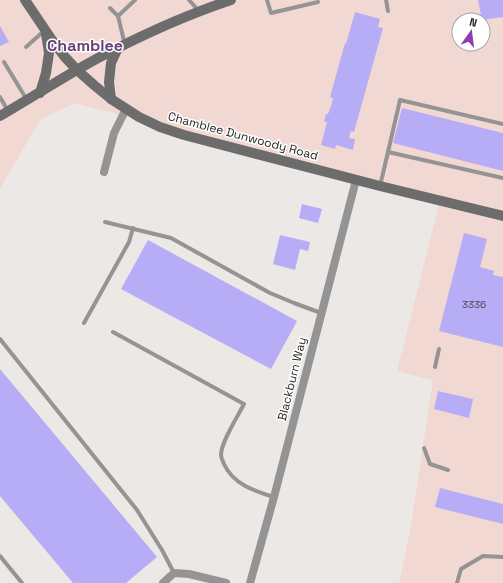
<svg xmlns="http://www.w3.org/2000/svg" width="503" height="583" font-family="'Space Grotesk',sans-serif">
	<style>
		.commercial { fill: #f2d8d3; fill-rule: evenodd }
		.building { fill: #b7adf6 }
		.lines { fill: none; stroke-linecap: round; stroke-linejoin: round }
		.lane { stroke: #959495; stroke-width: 4 }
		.street { stroke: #959495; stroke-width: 8 }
		.secondary { stroke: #6d6c6d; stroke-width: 10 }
		.labels { text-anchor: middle; stroke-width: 3; stroke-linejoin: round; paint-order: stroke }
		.number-label { font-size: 10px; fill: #4b4859 }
		.street-label { font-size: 12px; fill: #272625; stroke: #fff }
		.district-label { font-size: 16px; font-weight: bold; fill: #68417a; stroke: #fff }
	</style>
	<rect width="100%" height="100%" fill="#ebe8e6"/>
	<path class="commercial" d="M0 0H503V583H399L411 526 433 380 397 371 440 200 75 103 40 120 0 189ZM459 20H483V44H459Z"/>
	<g class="building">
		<polygon points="478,0 503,0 503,17 482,20"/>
		<polygon points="355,12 380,19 378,27 383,28 354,132 351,131 349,138 355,139 353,150 336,145 335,149 321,145 327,122 324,121 326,114 328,114 332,103 333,98 330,97 345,43 346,44"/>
		<polygon points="0,26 9,42 0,46"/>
		<polygon points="402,108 503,133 503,171 393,143"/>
		<polygon points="302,204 322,209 318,223 299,218"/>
		<polygon points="464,233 487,239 480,267 494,271 493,275 503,277 503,347 439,331"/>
		<polygon points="280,235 310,242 308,251 300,249 295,270 273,264"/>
		<polygon points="148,240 297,321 271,369 121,289"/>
		<polygon points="0,369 157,557 126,583 73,583 0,496"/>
		<polygon points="438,391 473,399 469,418 434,409"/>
		<polygon points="440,488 503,504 503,524 435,507"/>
	</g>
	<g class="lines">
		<g class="lane">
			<polyline points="189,0 199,11"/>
			<polyline points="267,0 271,13 318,2"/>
			<polyline points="386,0 388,11"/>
			<polyline points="110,8 118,16 125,45"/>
			<polyline points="118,16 135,0"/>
			<polyline points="26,47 45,30"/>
			<polyline points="4,62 27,100"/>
			<polyline points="0,97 8,111"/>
			<polyline points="388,152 400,100 503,124"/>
			<polyline points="380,186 388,152 503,178"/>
			<polyline points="105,222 171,238 270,293 294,303 321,313"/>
			<polyline points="84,323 129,242 133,228"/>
			<path d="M113 332 244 404C238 416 221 442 221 455 221 458 223 461 224 464 233 484 254 491 274 497"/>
			<polyline points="0,339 137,510 162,550 174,573"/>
			<polyline points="435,367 439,349"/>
			<polyline points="424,448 430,464 448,470"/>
			<polyline points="0,556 22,583"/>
			<polyline points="457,583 461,569 483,556 503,557"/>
		</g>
		<g class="street">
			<polyline points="104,172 114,133 126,109"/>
			<polyline points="163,583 174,573 189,574 226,583"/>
			<polyline points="250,583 274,497 356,180"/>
		</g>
		<g class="secondary">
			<polyline points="25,0 52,40 64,56 77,70 94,85 111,99 139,117 160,127 184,135 380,186 503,216"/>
			<polyline points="40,93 46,73 49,53 46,34"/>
			<polyline points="111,99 109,82 111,63 118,48"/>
			<path d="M0 116C33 97 66 75 100 57 142 35 186 15 231 0"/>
		</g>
	</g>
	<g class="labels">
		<g class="number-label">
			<text x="474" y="308">3336</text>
		</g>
		<g class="street-label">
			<text transform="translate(243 136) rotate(15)" y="4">Chamblee Dunwoody Road</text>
			<text transform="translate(292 379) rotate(-76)" y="4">Blackburn Way</text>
		</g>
		<g class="district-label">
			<text x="85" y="51">Chamblee</text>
		</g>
	</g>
	<g transform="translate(471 32) rotate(14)"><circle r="19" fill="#ffffff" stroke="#a9a8a8"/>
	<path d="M0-3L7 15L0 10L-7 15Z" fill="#8c3eae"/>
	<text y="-6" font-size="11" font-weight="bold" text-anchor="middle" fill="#272625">N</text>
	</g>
</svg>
